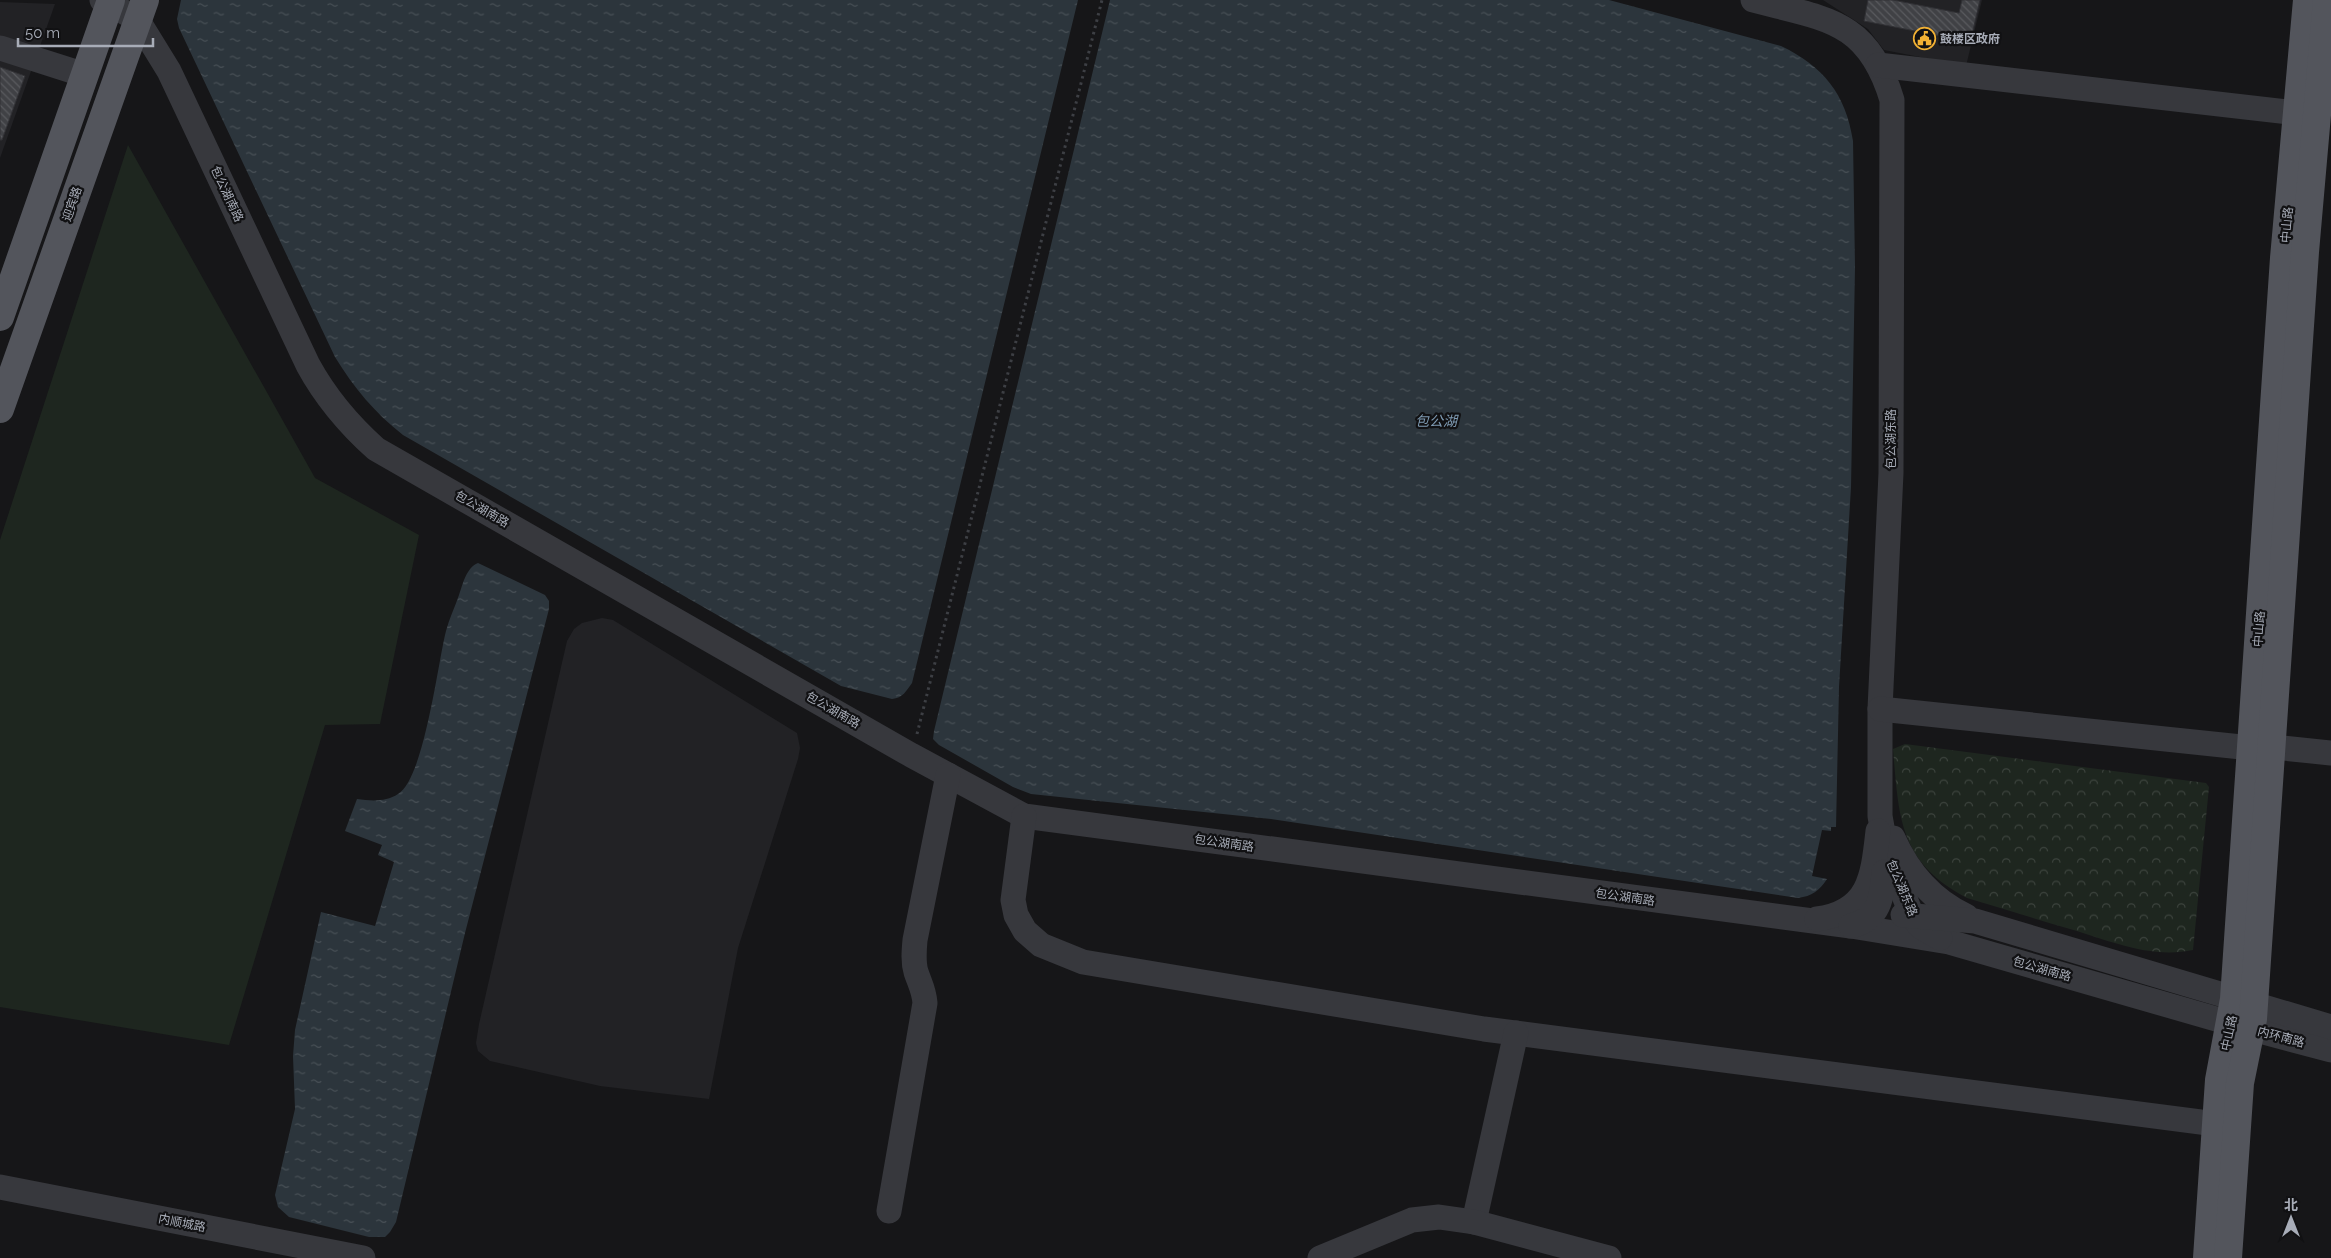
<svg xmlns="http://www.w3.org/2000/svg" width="2331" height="1258" font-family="Raleway,'Noto Sans SC',sans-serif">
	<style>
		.built { fill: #222225 }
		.green { fill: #1e261f }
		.park { fill: url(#park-crowns) }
		.water { fill: url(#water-ripples) }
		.building { fill: url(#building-back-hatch); stroke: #303034 }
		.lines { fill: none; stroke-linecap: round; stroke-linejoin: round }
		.path { stroke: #3d3f44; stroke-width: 3; stroke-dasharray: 2.5 4; stroke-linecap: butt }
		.minor { stroke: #37383d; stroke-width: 25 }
		.major { stroke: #53555c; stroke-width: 28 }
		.labels { text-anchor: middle; stroke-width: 4.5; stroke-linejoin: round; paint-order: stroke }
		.poi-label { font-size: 12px; font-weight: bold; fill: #a8adb8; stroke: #111113; text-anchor: start }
		.street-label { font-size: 12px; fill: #a8adb8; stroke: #111113 }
		.water-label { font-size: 14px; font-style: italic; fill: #7f9bb3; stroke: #111113 }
	</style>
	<defs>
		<pattern id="park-crowns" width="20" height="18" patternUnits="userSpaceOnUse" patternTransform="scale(1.25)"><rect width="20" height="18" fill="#1e261f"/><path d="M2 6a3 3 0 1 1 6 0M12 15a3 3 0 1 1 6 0" fill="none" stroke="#3c433d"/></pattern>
		<pattern id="water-ripples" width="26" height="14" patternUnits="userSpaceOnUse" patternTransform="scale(1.25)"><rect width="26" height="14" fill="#2c353c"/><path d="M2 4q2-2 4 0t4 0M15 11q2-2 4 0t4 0" fill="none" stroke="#485056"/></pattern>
		<pattern id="building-back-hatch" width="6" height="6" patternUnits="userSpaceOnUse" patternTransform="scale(1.25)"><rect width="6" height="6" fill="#404145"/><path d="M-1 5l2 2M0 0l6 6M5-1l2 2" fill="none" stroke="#595a5e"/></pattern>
	</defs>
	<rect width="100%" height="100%" fill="#161618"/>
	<g class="built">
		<polygon points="1823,0 1982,0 1966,66 1884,50 1868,29"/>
		<polygon points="0,2 55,4 0,158"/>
		<polygon points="602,618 613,620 797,733 800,748 798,759 738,948 709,1099 600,1086 490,1061 478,1051 476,1043 479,1024 567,641 574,629 582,623"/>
	</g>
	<polygon class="green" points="128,145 315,478 419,535 380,724 325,725 229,1045 0,1007 0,540"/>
	<path class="park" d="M1905 744 2206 783 2209 787 2193 950C2151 959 2110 941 2070 929 2035 919 2001 908 1967 898 1899 862 1899 819 1893 749Z"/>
	<g class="water">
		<path d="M181 0H1078L912 683C906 691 903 698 892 699L841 686 403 435C375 413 354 388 335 357L179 28 177 19Z"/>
		<path d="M1110 0H1609L1781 46C1823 66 1846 94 1853 141L1855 267 1851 487 1839 687 1836 827H1831V831L1822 830 1812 876 1827 879C1819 891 1812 896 1798 898L1271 819 1031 794 1013 787 939 745 933 739 934 731Z"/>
		<path d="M478 563 545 595 549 601V609L465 933 396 1222 390 1232 385 1237H369L289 1217 278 1207 275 1195 295 1109 293 1056 295 1030 321 912 375 926 394 862 378 855 382 845 345 831 357 799C371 801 386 802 398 794 424 779 438 662 446 631 449 619 455 607 459 595 463 584 466 568 478 563Z"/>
	</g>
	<g class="building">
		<polygon points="1868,0 1893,0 1959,13 1962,0 1980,0 1971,39 1951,35 1951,38 1864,21"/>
		<polygon points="0,67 25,76 2,140 0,140"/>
	</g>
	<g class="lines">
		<polyline class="path" points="917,734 1102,0"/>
		<g class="minor">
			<path d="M102 0 137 19 169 71 308 365C326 398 348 424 376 449L911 755 1024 816 1851 926 1949 942 2230 1023 2331 1050"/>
			<path d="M1753 0C1825 19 1868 19 1892 100L1891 473 1880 709V816L1886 850 1912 916 1921 927 1940 938"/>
			<polyline points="0,48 85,75"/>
			<polyline points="1878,65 2297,113"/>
			<polyline points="1880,709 2251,748"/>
			<polyline points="2273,747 2331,753"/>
			<polyline points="1024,816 1013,900 1016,915 1025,931 1041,945 1083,962 1484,1029 2216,1124"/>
			<path d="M1893 838C1908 872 1932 900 1966 916"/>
			<polyline points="1903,915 1975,921 2331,1027"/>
			<path d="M1817 919C1870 912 1873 876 1878 831"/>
			<path d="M1851 926C1880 919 1882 897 1884 872"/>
			<polyline points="0,1187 363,1258"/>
			<path d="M889 1211 925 1003C924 990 920 984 916 972 913 962 914 951 915 940L948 775"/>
			<polyline points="1474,1222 1516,1033"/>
			<polyline points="1320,1258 1412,1220 1439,1217 1474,1222 1609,1258"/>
		</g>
		<g class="major">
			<polyline points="0,317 111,0"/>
			<polyline points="0,409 145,0"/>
			<polyline points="2207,1258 2219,1080 2234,999 2284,258 2307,0"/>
			<polyline points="2228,1258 2240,1083 2253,1019 2305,252 2327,0"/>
		</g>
	</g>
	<defs>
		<symbol id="civic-ring" viewBox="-11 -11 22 22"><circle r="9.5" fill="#111113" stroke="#f2b134" stroke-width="1.5"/><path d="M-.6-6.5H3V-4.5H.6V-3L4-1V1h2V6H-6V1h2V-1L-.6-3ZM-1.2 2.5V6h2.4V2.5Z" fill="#f2b134"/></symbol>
	</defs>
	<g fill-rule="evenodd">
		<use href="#civic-ring" x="1912" y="26" width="25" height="25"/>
	</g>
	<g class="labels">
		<g class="poi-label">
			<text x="1940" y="43">鼓楼区政府</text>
		</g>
		<g class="street-label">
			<text transform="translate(227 194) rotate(65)" y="4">包公湖南路</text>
			<text transform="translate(72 204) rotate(-71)" y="4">迎宾路</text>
			<text transform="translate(2287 225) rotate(-85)" y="4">中山路</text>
			<text transform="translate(1891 439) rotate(-90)" y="4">包公湖东路</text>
			<text transform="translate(482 509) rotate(30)" y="4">包公湖南路</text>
			<text transform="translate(2259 629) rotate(-86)" y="4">中山路</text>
			<text transform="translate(833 710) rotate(30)" y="4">包公湖南路</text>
			<text transform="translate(1224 843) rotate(8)" y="4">包公湖南路</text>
			<text transform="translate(1902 888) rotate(67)" y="4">包公湖东路</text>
			<text transform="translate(1625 897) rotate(8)" y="4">包公湖南路</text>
			<text transform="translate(2042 969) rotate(16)" y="4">包公湖南路</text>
			<text transform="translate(2229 1033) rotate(-78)" y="4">中山路</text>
			<text transform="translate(2281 1037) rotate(15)" y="4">内环南路</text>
			<text transform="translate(182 1223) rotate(11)" y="4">内顺城路</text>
		</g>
		<g class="water-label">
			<text x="1436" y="426">包公湖</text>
		</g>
	</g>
	<g transform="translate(2291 1218)" stroke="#111113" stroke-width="4" paint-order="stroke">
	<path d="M0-4L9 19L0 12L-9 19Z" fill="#a8adb8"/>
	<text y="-8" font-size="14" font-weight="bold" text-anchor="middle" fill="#a8adb8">北</text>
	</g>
	<path d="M18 38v8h135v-8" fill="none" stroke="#a8adb8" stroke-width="2.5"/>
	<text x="25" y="38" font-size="15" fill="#a8adb8" stroke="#111113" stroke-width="4" paint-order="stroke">50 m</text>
</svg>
